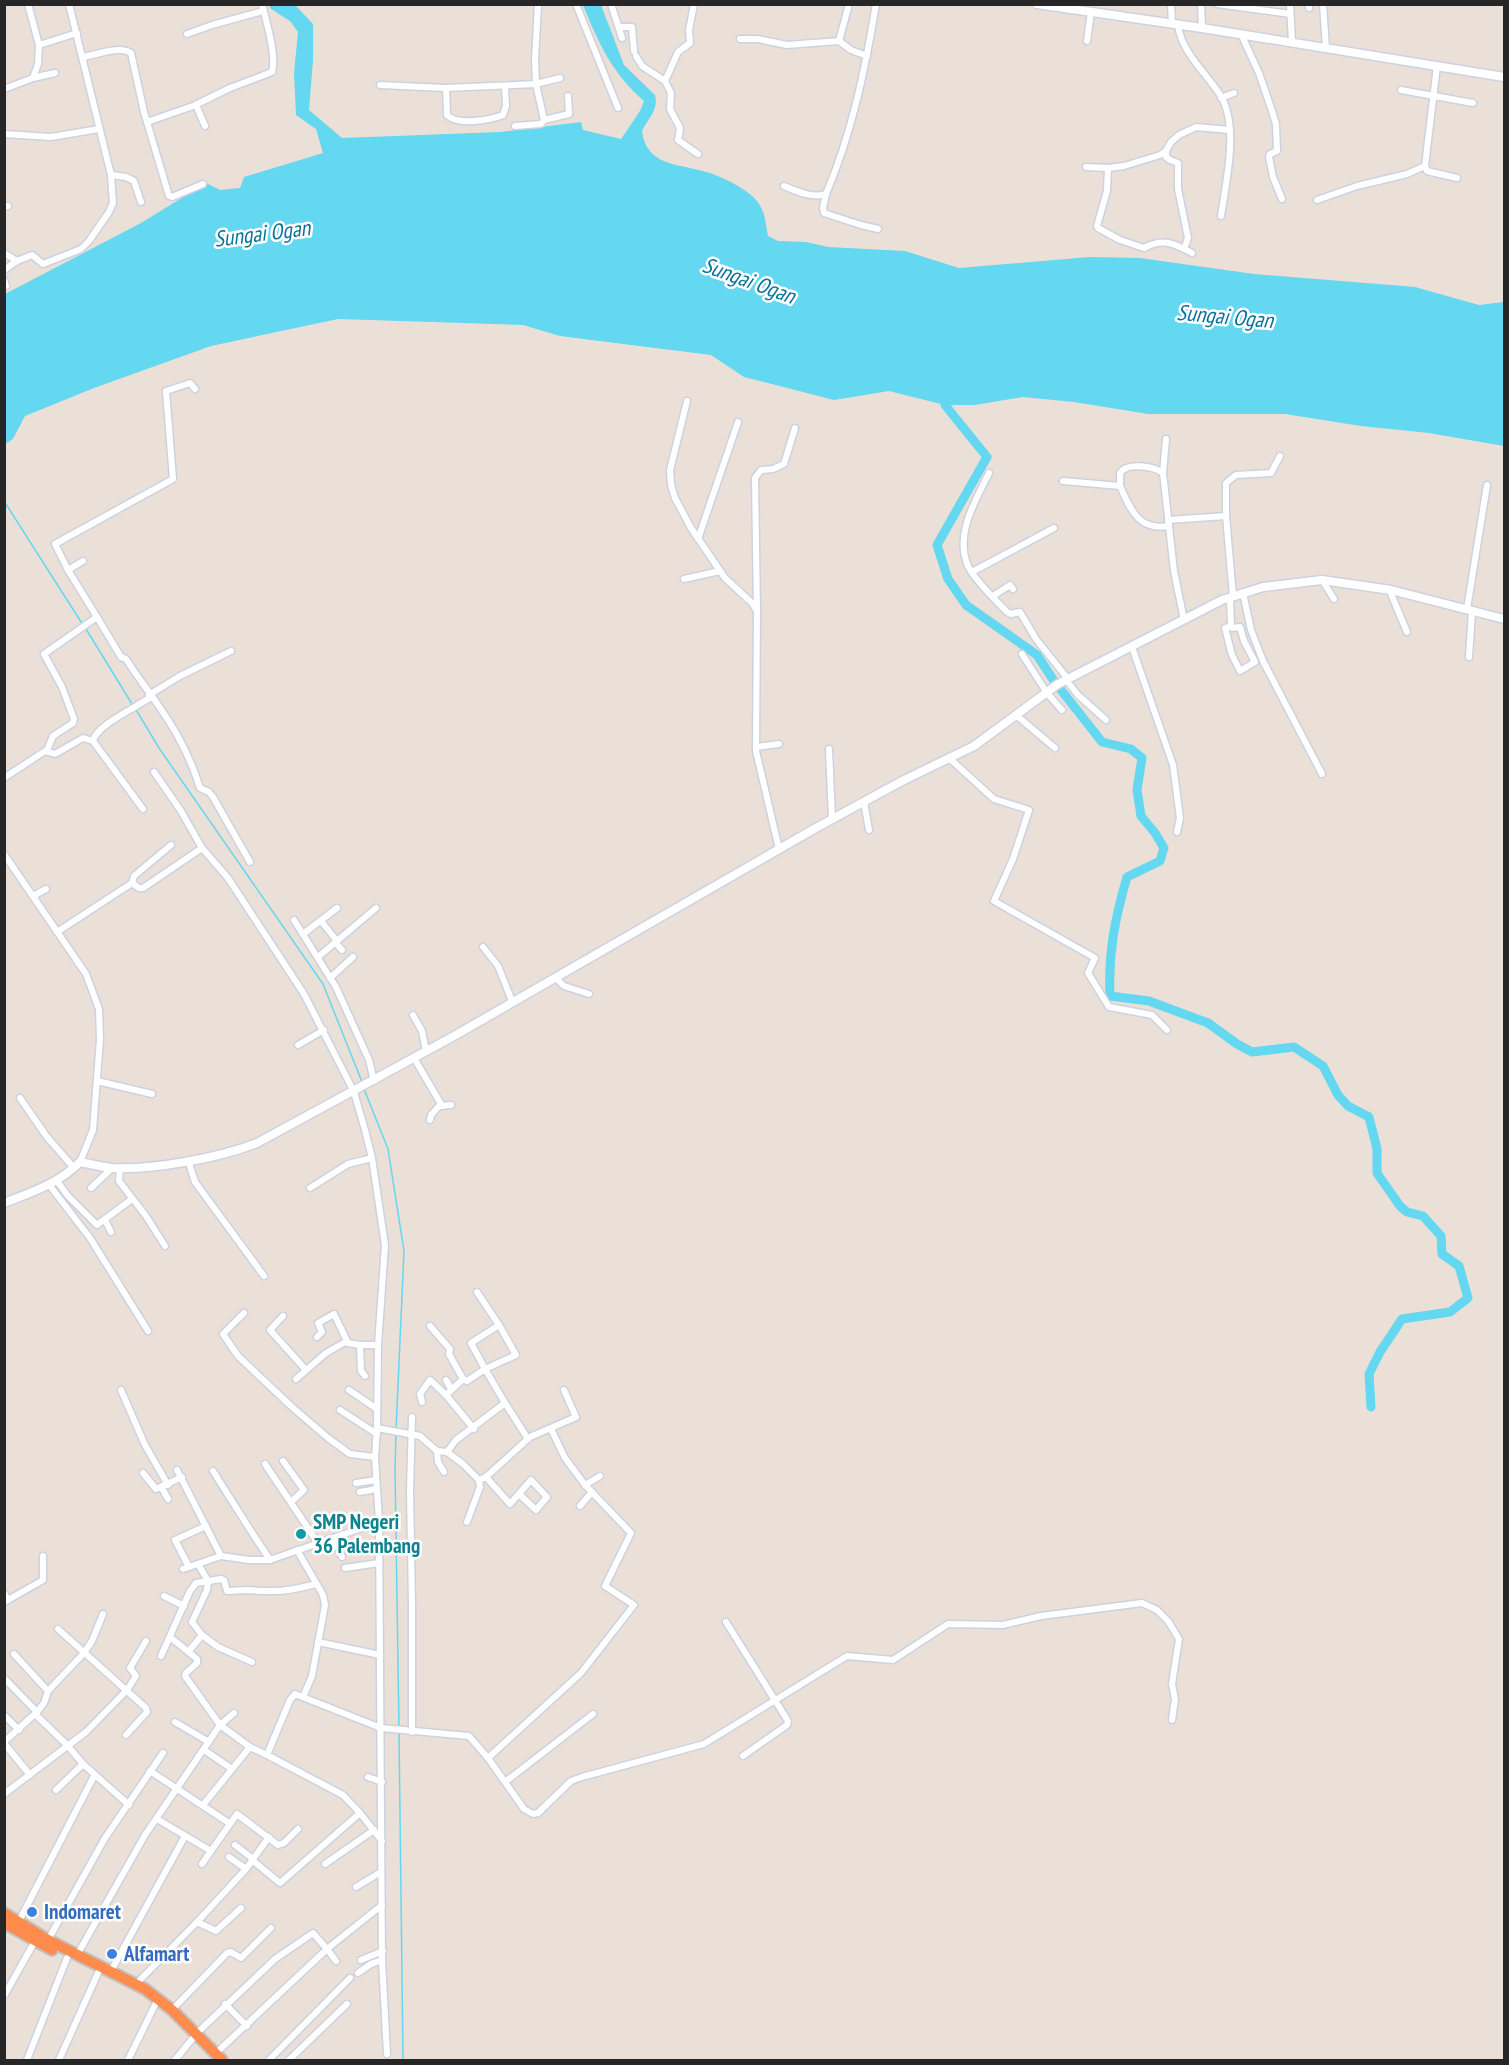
<svg xmlns="http://www.w3.org/2000/svg" width="1509" height="2065" font-family="'PT Sans Narrow',sans-serif">
	<style>
		.water { fill: #64d7f1 }
		.lines { fill: none; stroke-linecap: round; stroke-linejoin: round }
		.stream { stroke: #64d7f1; stroke-width: 1.5 }
		.river { stroke: #64d7f1; stroke-width: 9 }
		.street-casing { stroke: #ccd2e1; stroke-width: 9 }
		.secondary-casing { stroke: #ccd2e1; stroke-width: 11 }
		.highway-casing { stroke: #c2c2c2; stroke-width: 14 }
		.street { stroke: #fff; stroke-width: 6 }
		.secondary { stroke: #fff; stroke-width: 8 }
		.highway { stroke: #ff8c4d; stroke-width: 10 }
		.culture-dot { fill: #0f9aa8; stroke: #fff; stroke-width: 2 }
		.shop-dot { fill: #3f7fe0; stroke: #fff; stroke-width: 2 }
		.labels { text-anchor: middle; stroke-width: 5; stroke-linejoin: round; paint-order: stroke }
		.culture-label { font-size: 21px; font-weight: bold; fill: #0d838f; stroke: #fff; text-anchor: start }
		.shop-label { font-size: 21px; font-weight: bold; fill: #366cbe; stroke: #fff; text-anchor: start }
		.water-label { font-size: 22px; font-style: italic; fill: #097298; stroke: #fff }
	</style>
	<rect width="100%" height="100%" fill="#eae0d7"/>
	<path class="water" d="M269 5H295L313 24V60L309 110 342 138 500 132 581 122 583 130 621 139 640 111 644 101C612 73 599 44 583 5H601L624 65 655 95C659 110 648 118 642 131 646 165 677 164 703 171 719 175 751 190 759 204 765 212 766 226 768 236L778 241 806 242 828 247 905 251 959 268 1090 257 1140 258 1254 274 1415 287 1479 305 1504 302V446L1429 433 1361 426 1285 414H1148L1074 402 1023 397 975 405H945L889 391 834 400 744 377 711 355 560 336 523 325 338 319 211 346 94 388 25 416 13 439 5 444V294L141 223 206 183 220 190 240 188 244 177 323 153 316 129 296 115 294 73 298 32 290 21 271 9Z"/>
	<g class="lines">
		<g class="stream">
			<polyline points="4,501 83,625"/>
			<polyline points="86,629 132,704"/>
			<polyline points="135,708 159,748 323,984 362,1082"/>
			<polyline points="364,1089 388,1149 404,1251 396,1430"/>
			<polyline points="396,1434 395,1469 399,1727"/>
			<polyline points="399,1731 403,2060"/>
		</g>
		<path class="river" d="M945 405 987 457 937 545 948 579 966 605 1037 655 1054 681 1102 742 1131 749 1142 758 1137 790 1141 816 1155 833 1164 848 1160 861 1127 877C1115 918 1108 953 1110 996L1149 1001 1208 1023 1237 1044 1252 1052 1294 1047 1323 1066 1338 1095 1348 1106 1369 1117 1377 1149V1173L1400 1206 1407 1212 1423 1216 1441 1236 1442 1254 1459 1266 1468 1298 1450 1312 1402 1319 1380 1352 1369 1374 1371 1407"/>
		<defs>
			<g id="street">
				<polyline points="28,4 39,45"/>
				<polyline points="576,4 618,108"/>
				<polyline points="611,4 622,38"/>
				<polyline points="1171,4 1172,24"/>
				<polyline points="1201,4 1202,28"/>
				<polyline points="1217,4 1290,14"/>
				<polyline points="1290,4 1292,43"/>
				<polyline points="1309,4 1309,8"/>
				<polyline points="1323,4 1326,48"/>
				<path d="M1178 25C1181 52 1207 74 1221 96 1239 127 1226 182 1221 216"/>
				<polyline points="619,27 632,27 634,51"/>
				<polyline points="187,34 212,25 263,11"/>
				<polyline points="1241,34 1259,73 1272,111 1276,124 1277,151 1270,154 1269,157 1273,177 1282,199"/>
				<polyline points="740,39 758,39 787,45 839,41 851,50 867,56"/>
				<polyline points="839,41 849,4"/>
				<polyline points="1087,41 1091,12"/>
				<polyline points="636,56 642,66 665,81 678,52 690,43 689,30 694,4"/>
				<path d="M83 57C96 55 120 45 131 53L144 112 169 196 172 197 203 184"/>
				<polyline points="33,78 55,73"/>
				<polyline points="665,81 671,93 670,109 680,128 678,140 698,154"/>
				<polyline points="380,85 446,88 536,84 535,60 538,4"/>
				<path d="M446 88 447 115C457 126 490 120 503 115L506 106 505 87"/>
				<polyline points="4,89 33,78 38,64 39,45 77,33"/>
				<polyline points="1401,90 1473,103"/>
				<polyline points="1221,98 1234,93"/>
				<polyline points="196,105 205,126"/>
				<polyline points="544,120 536,84 560,78"/>
				<path d="M147 122 193 106 230 88 272 72C277 56 266 21 262 4"/>
				<polyline points="515,126 541,124 544,120 569,114 568,96"/>
				<polyline points="4,134 51,137 99,129"/>
				<polyline points="1166,151 1166,157 1170,160 1178,163 1178,189 1188,238 1184,249"/>
				<polyline points="1425,166 1427,171 1457,178"/>
				<polyline points="1086,167 1108,168"/>
				<polyline points="111,175 126,177 134,181 141,202"/>
				<path d="M784 186C796 191 813 199 826 194 852 133 865 70 876 4"/>
				<polyline points="826,194 823,208 824,213 861,225 878,229"/>
				<polyline points="1317,200 1357,186 1407,174 1425,166 1437,66"/>
				<polyline points="4,207 8,206"/>
				<polyline points="4,253 17,261 32,255 43,264 81,249 89,241 109,212 113,203 111,175 69,4"/>
				<path d="M1192 253C1174 243 1163 238 1144 248L1120 240 1098 228 1097 226 1107 191 1108 168 1124 166 1160 155 1166 151 1171 142 1179 135 1196 127 1229 130"/>
				<polyline points="4,270 17,261"/>
				<polyline points="4,280 6,286"/>
				<polyline points="687,401 670,470 671,485 675,498 691,528 725,578 752,603 757,611 756,751 779,849"/>
				<path d="M989 473C976 500 954 534 968 566 975 581 995 599 1007 612L1011 614 1020 612 1036 639 1068 679"/>
				<polyline points="1163,473 1166,439"/>
				<path d="M1063 481 1120 486V473C1127 462 1153 466 1163 473L1174 571 1184 620"/>
				<path d="M1120 486C1131 510 1138 531 1169 526"/>
				<polyline points="1168,520 1226,516"/>
				<polyline points="698,539 738,422"/>
				<polyline points="68,570 83,561"/>
				<polyline points="972,572 1054,528"/>
				<polyline points="684,579 720,571"/>
				<polyline points="1322,580 1334,599"/>
				<polyline points="1389,589 1407,632"/>
				<polyline points="1243,593 1251,630 1263,661 1322,774"/>
				<polyline points="993,596 1010,585 1013,589"/>
				<polyline points="1233,596 1226,516 1226,483 1236,475 1271,473 1280,456"/>
				<polyline points="1230,597 1231,626 1225,628 1232,655 1240,671 1255,662 1244,641 1240,627 1232,628 1231,626"/>
				<polyline points="1467,609 1487,485"/>
				<polyline points="757,610 755,478 761,470 773,469 784,464 795,428"/>
				<path d="M97 617 121 657 126 659C136 675 148 690 158 705 176 730 191 759 200 788L209 792 213 797 250 862"/>
				<polyline points="1132,647 1173,765 1180,818 1177,832"/>
				<polyline points="1022,654 1047,693 1062,710"/>
				<polyline points="1469,657 1472,611"/>
				<polyline points="1066,680 1078,695 1106,720"/>
				<polyline points="149,695 180,676 231,651"/>
				<polyline points="1016,715 1055,748"/>
				<path d="M93 741C96 725 137 707 151 697"/>
				<polyline points="756,747 779,744"/>
				<polyline points="829,749 832,819"/>
				<polyline points="47,750 53,736 73,723 74,719 62,687 44,654 97,617 68,570 55,544 173,479 166,391 190,383 195,389"/>
				<polyline points="949,758 994,799 1029,810 1013,859 994,901 1095,958 1088,973 1109,1007 1152,1015 1167,1030"/>
				<polyline points="4,778 45,751 55,754 83,738 93,741 143,809"/>
				<polyline points="864,802 869,830"/>
				<polyline points="202,848 228,878 304,994 354,1092 365,1130 372,1158 385,1245 378,1345 377,1428 375,1457 379,1522 382,1960 387,2054"/>
				<polyline points="4,854 86,974 99,1009 100,1039 93,1130 80,1162"/>
				<polyline points="132,883 134,876 171,845"/>
				<polyline points="33,896 46,889"/>
				<polyline points="294,920 336,987 369,1060 374,1081"/>
				<polyline points="321,921 337,941"/>
				<polyline points="57,932 132,883 139,888 143,888 202,848 181,811 154,772"/>
				<polyline points="303,934 337,908"/>
				<polyline points="335,942 342,950"/>
				<polyline points="483,947 498,966 512,1001"/>
				<polyline points="318,957 376,908"/>
				<polyline points="555,977 564,986 589,994"/>
				<polyline points="330,978 353,957"/>
				<polyline points="413,1015 422,1031 426,1051"/>
				<polyline points="298,1045 324,1030"/>
				<polyline points="414,1058 441,1104 431,1115 430,1120"/>
				<polyline points="97,1081 152,1094"/>
				<polyline points="20,1098 47,1137 74,1168"/>
				<polyline points="441,1106 451,1105"/>
				<polyline points="188,1160 195,1182 264,1276"/>
				<polyline points="120,1168 119,1181 146,1216 165,1246"/>
				<polyline points="57,1181 68,1196 97,1225 132,1199"/>
				<polyline points="50,1186 90,1238 148,1331"/>
				<polyline points="91,1188 112,1168"/>
				<polyline points="310,1188 348,1164 372,1158"/>
				<polyline points="105,1220 111,1232"/>
				<polyline points="477,1292 499,1325"/>
				<polyline points="244,1313 223,1334 238,1356 292,1407 328,1438 350,1454 375,1457"/>
				<polyline points="283,1316 270,1330 306,1370"/>
				<polyline points="430,1326 450,1349 449,1354 463,1379"/>
				<polyline points="317,1337 322,1332 318,1323 334,1314 348,1343 360,1345"/>
				<polyline points="365,1376 361,1371 360,1345 378,1345"/>
				<polyline points="296,1379 326,1353 347,1341"/>
				<polyline points="446,1380 451,1389"/>
				<polyline points="121,1390 145,1445 168,1485"/>
				<polyline points="349,1390 377,1409"/>
				<polyline points="446,1395 463,1379 467,1381 485,1369 471,1343 499,1325 516,1355 485,1369 505,1403 456,1440 447,1452"/>
				<polyline points="422,1402 420,1394 430,1380 446,1395 474,1429"/>
				<polyline points="505,1403 528,1439"/>
				<polyline points="340,1410 377,1434"/>
				<polyline points="412,1417 410,1491 412,1605 412,1732"/>
				<polyline points="377,1428 420,1436 437,1451 447,1452 463,1464 479,1480 486,1477 510,1504 531,1480 547,1497 536,1510 519,1494"/>
				<polyline points="437,1451 438,1462 444,1472"/>
				<polyline points="283,1461 304,1490 291,1502"/>
				<polyline points="265,1464 318,1543"/>
				<polyline points="177,1470 221,1556 249,1560 270,1560 379,1522"/>
				<polyline points="213,1471 249,1528 270,1560"/>
				<polyline points="143,1473 156,1489 182,1477"/>
				<polyline points="486,1477 530,1437 576,1417 564,1390"/>
				<polyline points="356,1483 376,1480"/>
				<polyline points="585,1485 600,1476"/>
				<polyline points="162,1488 168,1499"/>
				<polyline points="360,1492 377,1489"/>
				<polyline points="580,1506 592,1492"/>
				<polyline points="467,1522 480,1487 479,1480"/>
				<polyline points="333,1538 342,1557"/>
				<polyline points="297,1550 323,1595 325,1605 312,1676 303,1697"/>
				<polyline points="198,1564 208,1581 207,1590 192,1622 202,1635"/>
				<polyline points="189,1567 175,1540 206,1526"/>
				<polyline points="345,1568 379,1563"/>
				<polyline points="183,1569 221,1556"/>
				<polyline points="4,1593 8,1600 4,1602"/>
				<polyline points="164,1596 184,1606"/>
				<polyline points="8,1600 43,1580 43,1556"/>
				<polyline points="726,1622 788,1721 787,1725 743,1756"/>
				<polyline points="58,1629 146,1708 147,1712 126,1735"/>
				<polyline points="170,1637 197,1659 197,1663 186,1673 185,1676 220,1725 234,1713"/>
				<polyline points="318,1642 380,1655"/>
				<polyline points="189,1651 202,1635 218,1647 252,1662"/>
				<polyline points="14,1654 48,1691"/>
				<path d="M161 1656 190 1591 196 1583 221 1579 224 1580 227 1591C233 1591 240 1590 246 1590 276 1592 286 1592 316 1584"/>
				<polyline points="4,1678 37,1712"/>
				<polyline points="35,1714 67,1745 83,1764"/>
				<polyline points="4,1715 19,1730"/>
				<polyline points="175,1722 209,1742"/>
				<polyline points="4,1742 37,1712 44,1703 48,1691 84,1653 92,1641 103,1614"/>
				<polyline points="4,1743 30,1775"/>
				<polyline points="204,1750 232,1769"/>
				<polyline points="267,1755 343,1795 360,1813 382,1841"/>
				<polyline points="488,1758 581,1673 634,1605 605,1586 631,1533 585,1485 565,1458 551,1429"/>
				<polyline points="150,1771 229,1823"/>
				<polyline points="368,1777 382,1782"/>
				<polyline points="505,1782 593,1714"/>
				<polyline points="56,1790 83,1764 129,1805"/>
				<polyline points="4,1794 86,1732 127,1690 136,1676 130,1668 146,1641"/>
				<polyline points="203,1805 250,1747"/>
				<polyline points="157,1819 211,1851 237,1814 278,1845 284,1843 298,1829"/>
				<polyline points="235,1845 253,1859"/>
				<polyline points="229,1857 246,1869"/>
				<polyline points="252,1860 280,1883 360,1813"/>
				<polyline points="202,1864 211,1851"/>
				<polyline points="325,1864 374,1830"/>
				<polyline points="356,1887 381,1872"/>
				<polyline points="197,1922 216,1931 241,1908"/>
				<polyline points="18,1923 93,1778"/>
				<polyline points="48,1940 105,1838 163,1753"/>
				<polyline points="77,1955 145,1835 220,1725 250,1747 267,1755 290,1700 295,1694 381,1728 469,1736 488,1758 524,1809 533,1814 538,1813 571,1781 582,1777 704,1744 847,1656 893,1660 948,1624 1003,1625 1041,1616 1142,1603 1157,1610 1168,1621 1179,1639 1172,1684 1175,1699 1172,1720"/>
				<polyline points="361,1960 383,1951"/>
				<polyline points="336,1961 327,1949 382,1905"/>
				<polyline points="111,1971 185,1836"/>
				<polyline points="358,1973 371,1964 382,1960"/>
				<polyline points="136,1984 197,1922 246,1869 269,1837"/>
				<polyline points="4,1996 35,1941"/>
				<polyline points="225,2004 247,2026"/>
				<polyline points="172,2010 227,1953 231,1952 241,1958 271,1928"/>
				<polyline points="196,2034 275,1959 313,1933 327,1949 215,2054"/>
				<polyline points="27,2060 67,1958"/>
				<polyline points="59,2060 98,1973"/>
				<polyline points="128,2060 156,2003"/>
				<polyline points="175,2060 193,2038"/>
				<polyline points="269,2060 350,1978"/>
				<polyline points="289,2060 347,2004"/>
			</g>
			<g id="secondary">
				<polyline points="1037,4 1202,28 1504,77"/>
				<path d="M4 1203C32 1192 58 1184 80 1162 91 1164 101 1167 112 1168 153 1170 219 1158 257 1143L454 1036 814 829 902 781 974 746 1058 684 1222 600 1263 587 1322 580 1391 590 1504 619"/>
			</g>
			<g id="highway">
				<polyline points="4,1913 48,1940 145,1989 172,2010 222,2060"/>
				<polyline points="4,1923 52,1950"/>
			</g>
		</defs>
		<use href="#street" class="street-casing"/>
		<use href="#secondary" class="secondary-casing"/>
		<use href="#highway" class="highway-casing"/>
		<use href="#street" class="street"/>
		<use href="#secondary" class="secondary"/>
		<use href="#highway" class="highway"/>
	</g>
	<circle class="culture-dot" cx="301" cy="1534" r="6"/>
	<g class="shop-dot">
		<circle cx="32" cy="1912" r="6"/>
		<circle cx="112" cy="1954" r="6"/>
	</g>
	<g class="labels">
		<g class="culture-label">
			<text x="313" y="1529">SMP Negeri<tspan x="313" dy="24">36 Palembang</tspan></text>
		</g>
		<g class="shop-label">
			<text x="44" y="1919">Indomaret</text>
			<text x="124" y="1961">Alfamart</text>
		</g>
		<g class="water-label">
			<text transform="translate(262 233) rotate(-7)" y="8">Sungai Ogan</text>
			<text transform="translate(749 280) rotate(20)" y="8">Sungai Ogan</text>
			<text transform="translate(1225 316) rotate(5)" y="8">Sungai Ogan</text>
		</g>
	</g>
	<rect width="1509" height="2065" fill="none" stroke="#262626" stroke-width="12"/>
</svg>
